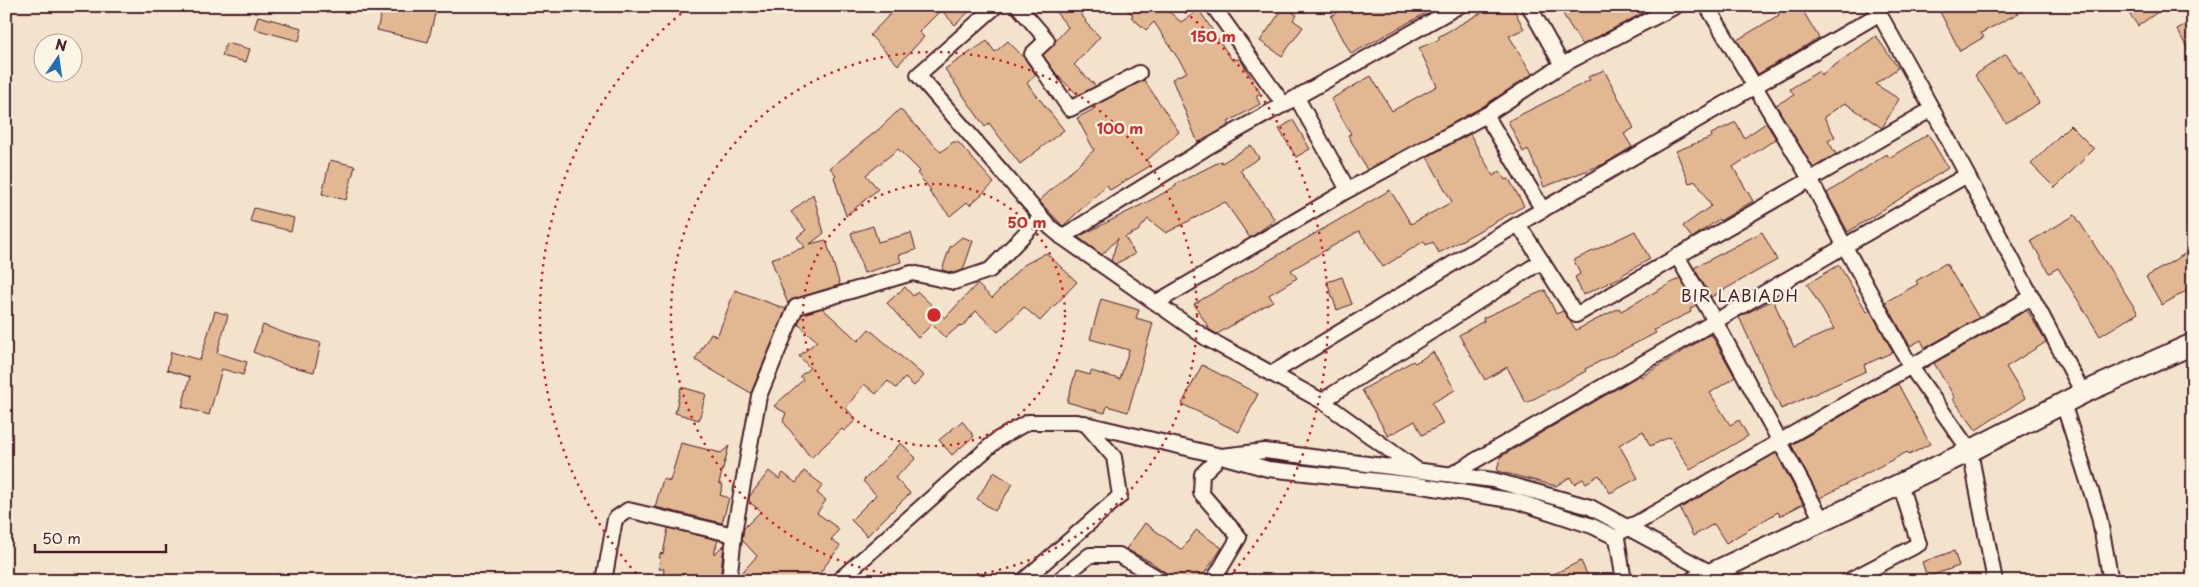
<svg xmlns="http://www.w3.org/2000/svg" width="2199" height="587" font-family="'Playpen Sans',sans-serif">
	<style>
		.building { fill: #e2b893; stroke: #4a1f2b }
		.lines { fill: none; stroke-linecap: round; stroke-linejoin: round }
		.minor-casing { stroke: #4a1f2b; stroke-width: 18 }
		.secondary-casing { stroke: #4a1f2b; stroke-width: 24 }
		.minor { stroke: #fcf5e5; stroke-width: 14 }
		.secondary { stroke: #fcf5e5; stroke-width: 20 }
		.ring { fill: none; stroke: #d62828; stroke-width: 2.5; stroke-dasharray: 2.5 5 }
		.labels { text-anchor: middle; stroke-width: 4.5; stroke-linejoin: round; paint-order: stroke }
		.quarter-label { font-size: 16px; letter-spacing: 1px; fill: #4a1f2b; stroke: #fcf5e5 }
		.centre { fill: #d62828; stroke: #fcf5e5; stroke-width: 2.5 }
		.ring-label { font-size: 15px; text-anchor: middle; font-weight: bold; fill: #d62828; stroke: #fcf5e5; stroke-width: 4.5; stroke-linejoin: round; paint-order: stroke }
	</style>
	<rect width="100%" height="100%" fill="#f4e3cc"/>
	<filter id="ink" filterUnits="userSpaceOnUse"><feTurbulence type="fractalNoise" baseFrequency=".02" numOctaves="2"/><feDisplacementMap in="SourceGraphic" scale="10" xChannelSelector="R" yChannelSelector="G"/><feConvolveMatrix kernelMatrix="1 2 1 2 8 2 1 2 1" color-interpolation-filters="sRGB"/></filter>
	<g filter="url(#ink)">
		<g class="building">
			<polygon points="383,6 437,6 428,42 377,30"/>
			<polygon points="898,6 975,6 955,25 941,10 919,32 924,37 898,65 870,35"/>
			<polygon points="1051,6 1075,6 1086,21 1085,22 1100,37 1074,65 1096,86 1078,95 1057,75 1043,55 1068,27"/>
			<polygon points="1123,6 1168,6 1166,9 1181,22 1199,10 1232,60 1240,59 1242,62 1260,93 1256,96 1260,104 1228,122 1230,125 1198,143 1172,79 1187,72 1154,22 1146,30 1131,17 1133,15"/>
			<polygon points="1334,6 1439,6 1351,54 1331,16 1338,12"/>
			<polygon points="1493,6 1512,6 1524,29 1509,36 1532,74 1482,107 1367,170 1348,135 1351,134 1331,99 1371,76 1392,111 1437,86 1419,48 1440,39 1438,37"/>
			<polygon points="1558,6 1656,6 1582,45"/>
			<polygon points="1774,6 1800,6 1819,38 1758,74 1737,40 1779,15"/>
			<polygon points="1937,6 2032,6 1981,33 1984,37 1960,51"/>
			<polygon points="2124,6 2166,6 2138,26"/>
			<polygon points="1284,7 1297,15 1293,20 1303,27 1282,56 1260,41"/>
			<polygon points="258,16 302,28 299,41 254,29"/>
			<polygon points="2193,20 2193,59 2177,29"/>
			<polygon points="1876,36 1898,68 1875,84 1899,99 1882,128 1845,103 1824,117 1835,137 1828,141 1836,154 1813,168 1776,105 1794,95 1790,89 1819,71 1821,75"/>
			<polygon points="987,41 995,52 1008,41 1025,59 1036,75 1027,83 1064,130 1020,164 989,123 985,127 945,69"/>
			<polygon points="226,43 250,49 246,62 222,56"/>
			<polygon points="2006,54 2019,73 2021,72 2039,103 2006,123 1975,75"/>
			<polygon points="1604,70 1634,128 1624,134 1632,147 1604,164 1544,187 1528,149 1523,152 1508,121 1590,80 1588,77"/>
			<polygon points="1144,80 1179,132 1147,160 1150,166 1110,190 1107,185 1063,226 1039,201 1094,150 1077,118 1094,109 1092,107"/>
			<polygon points="900,109 941,152 953,142 958,142 994,183 970,205 967,202 950,216 929,192 931,190 917,173 920,171 898,149 866,175 878,189 846,216 834,177 836,175 830,168 878,130"/>
			<polygon points="1293,120 1310,149 1296,157 1279,129"/>
			<polygon points="1736,122 1744,138 1766,123 1776,139 1733,167 1753,201 1720,221 1719,219 1692,238 1683,226 1711,206 1696,181 1689,183 1676,151 1712,137 1711,134"/>
			<polygon points="2070,125 2094,149 2055,188 2031,164"/>
			<polygon points="1470,134 1493,176 1500,171 1505,180 1509,179 1524,206 1439,253 1433,242 1426,245 1424,241 1383,267 1359,231 1291,270 1297,278 1269,295 1273,301 1217,334 1210,330 1194,304 1390,190 1411,224 1452,202 1427,157"/>
			<polygon points="1928,134 1948,168 1848,232 1827,193 1887,154 1889,158"/>
			<polygon points="1251,145 1259,158 1240,170 1275,220 1250,238 1225,202 1166,233 1148,219 1138,231 1125,237 1135,254 1115,264 1111,261 1118,238 1102,255 1078,237 1153,199 1176,186 1176,184 1221,161 1222,163"/>
			<polygon points="330,160 355,166 346,200 322,194"/>
			<polygon points="813,194 824,233 810,244 826,240 840,285 794,299 788,304 771,259 805,247 797,237 806,230 791,212"/>
			<polygon points="254,208 294,218 291,231 250,221"/>
			<polygon points="2075,215 2138,313 2100,336 2058,268 2049,273 2031,241"/>
			<polygon points="873,226 878,242 911,233 916,250 899,255 901,262 864,273 851,233"/>
			<polygon points="1635,231 1650,259 1622,275 1623,276 1583,295 1575,277 1580,274 1574,260"/>
			<polygon points="1762,232 1777,260 1711,297 1694,268"/>
			<polygon points="962,237 973,241 963,270 954,273 942,270 950,247"/>
			<polygon points="2193,249 2193,287 2162,305 2146,277"/>
			<polygon points="1046,253 1077,282 1040,321 1024,307 998,332 976,311 962,327 960,325 945,338 932,324 918,338 887,303 905,287 913,296 918,292 945,318 977,284 992,298 1022,266"/>
			<polygon points="1946,263 1979,318 1925,348 1921,340 1910,346 1885,302 1918,284 1916,281"/>
			<polygon points="1839,265 1867,312 1870,310 1893,352 1864,365 1866,371 1781,409 1739,317 1773,300 1794,347 1834,329 1807,284"/>
			<polygon points="1342,277 1352,304 1337,310 1327,282"/>
			<polygon points="1680,278 1696,305 1690,309 1691,312 1654,330 1656,333 1585,369 1586,371 1526,403 1507,367 1485,380 1459,335 1484,321 1483,318 1545,290 1556,314 1563,311 1576,330 1619,308 1621,311"/>
			<polygon points="735,290 786,309 751,393 695,360 711,333 717,337"/>
			<polygon points="1101,299 1139,310 1136,318 1153,323 1128,412 1107,406 1105,413 1067,402 1076,371 1090,375 1091,371 1120,379 1129,350 1090,339"/>
			<polygon points="822,308 858,341 869,329 924,376 914,386 905,378 896,388 888,381 876,394 864,384 846,408 856,420 844,431 842,429 811,458 783,421 786,413 774,406 803,380 800,376 810,368 799,356 817,341 798,324 802,314"/>
			<polygon points="2027,310 2046,342 2006,367 2025,398 1976,430 1953,399 1955,398 1934,363"/>
			<polygon points="215,311 228,315 217,353 247,362 243,375 222,369 209,415 182,407 190,377 167,370 171,352 200,360"/>
			<polygon points="263,325 287,334 321,343 314,372 285,365 253,352"/>
			<polygon points="1711,334 1735,377 1710,393 1730,425 1739,420 1748,436 1690,470 1670,437 1650,446 1643,431 1619,445 1638,478 1610,493 1599,475 1586,483 1583,479 1574,484 1570,477 1556,486 1497,471 1500,457 1640,375 1641,377"/>
			<polygon points="1433,352 1455,390 1432,403 1443,424 1422,435 1415,421 1388,436 1362,390 1413,361 1415,363"/>
			<polygon points="1202,365 1258,394 1239,432 1182,404"/>
			<polygon points="1898,384 1930,444 1909,455 1907,452 1820,498 1791,445"/>
			<polygon points="681,387 706,394 699,420 675,413"/>
			<polygon points="962,421 974,436 952,455 939,440"/>
			<polygon points="681,443 721,453 729,446 719,483 723,485 720,495 729,498 722,523 655,507 663,479 670,481"/>
			<polygon points="901,443 916,458 895,478 910,493 867,536 851,520 876,495 863,481"/>
			<polygon points="1776,453 1803,504 1780,516 1778,512 1726,543 1714,524 1693,536 1680,508"/>
			<polygon points="769,471 779,479 783,473 796,483 804,471 823,485 817,493 826,500 817,513 839,529 831,540 840,546 814,581 738,581 738,577 757,556 742,540 744,528 761,511 749,502 749,497"/>
			<polygon points="994,472 1013,484 995,511 977,499"/>
			<polygon points="1145,523 1182,550 1196,530 1222,548 1199,581 1177,581 1151,562 1126,549"/>
			<polygon points="668,528 718,540 714,554 724,545 720,579 702,576 702,581 663,579 664,569 659,569 660,553 663,554"/>
			<polygon points="1954,551 1959,566 1927,577 1922,562"/>
			<polygon points="1581,561 1590,581 1539,581"/>
		</g>
		<g class="lines">
			<defs>
				<g id="minor">
					<polyline points="996,6 918,75 1050,227 1062,237 1206,338 1322,401 1417,470"/>
					<polyline points="1018,6 1047,40 1032,54 1070,109 1139,73"/>
					<polyline points="1213,6 1284,105"/>
					<polyline points="1529,6 1562,65"/>
					<polyline points="1707,6 1810,179 1844,245 1911,367 1970,451 1995,581"/>
					<polyline points="1875,6 1932,109 2083,393"/>
					<polyline points="1297,98 1348,190"/>
					<polyline points="1486,115 1543,210"/>
					<polyline points="1518,224 1576,315 1932,109"/>
					<polyline points="1062,237 1206,148 1459,6"/>
					<polyline points="1677,256 1715,321 1822,520"/>
					<polyline points="1157,302 1348,190 1486,115 1562,65 1676,6"/>
					<polyline points="1271,374 1518,224 1879,14"/>
					<polyline points="1322,401 1542,261"/>
					<polyline points="2063,403 2099,516 2111,581"/>
					<polyline points="1452,474 1967,175"/>
					<polyline points="1623,531 1627,527 1637,523 2032,297"/>
					<polyline points="604,581 615,519 628,510 734,535"/>
					<polyline points="729,581 735,527 759,396 796,307 912,273 954,282 990,270 1041,217"/>
					<polyline points="838,581 998,439 1028,422 1077,422 1221,456"/>
					<polyline points="1023,581 1120,496 1114,457 1085,423"/>
					<polyline points="1058,581 1090,555 1119,555 1163,581"/>
					<polyline points="1213,581 1239,537 1201,493 1202,474 1221,456"/>
					<polyline points="1624,581 1617,538 1592,526 1516,501 1416,485 1268,469 1221,456 1265,451 1493,480 1590,507 1711,573"/>
					<polyline points="1848,581 1919,544 1900,484"/>
				</g>
				<polyline id="secondary" points="1695,581 1970,451 2083,393 2193,344"/>
			</defs>
			<use href="#minor" class="minor-casing"/>
			<use href="#secondary" class="secondary-casing"/>
			<use href="#minor" class="minor"/>
			<use href="#secondary" class="secondary"/>
		</g>
	</g>
	<g class="ring">
		<circle cx="934" cy="315" r="131"/>
		<circle cx="934" cy="315" r="263"/>
		<path d="M641 579A394 394 0 0 1 689 7M1179 7A394 394 0 0 1 1227 579"/>
	</g>
	<g class="labels">
		<g class="quarter-label">
			<text x="1740" y="302">BIR LABIADH</text>
		</g>
	</g>
	<circle cx="934" cy="315" r="8" class="centre"/>
	<g class="ring-label">
		<text x="1213" y="42">150 m</text>
		<text x="1120" y="134">100 m</text>
		<text x="1027" y="228">50 m</text>
	</g>
	<rect width="2199" height="587" fill="none" stroke="#fcf5e5" stroke-width="25"/>
	<rect x="12" y="12" width="2174" height="562" fill="none" stroke="#4a1f2b" stroke-width="2" filter="url(#ink)"/>
	<g transform="translate(58 58) rotate(13)"><circle r="24" fill="#fcf5e5" stroke="#b59f9b"/>
	<path d="M0-4L9 19L0 12L-9 19Z" fill="#1f6fb2"/>
	<text y="-8" font-size="14" font-weight="bold" text-anchor="middle" fill="#4a1f2b">N</text>
	</g>
	<path d="M35 544v8h131v-8" fill="none" stroke="#4a1f2b" stroke-width="2.5"/>
	<text x="42" y="544" font-size="15" fill="#4a1f2b" stroke="#fcf5e5" stroke-width="4" paint-order="stroke">50 m</text>
</svg>
